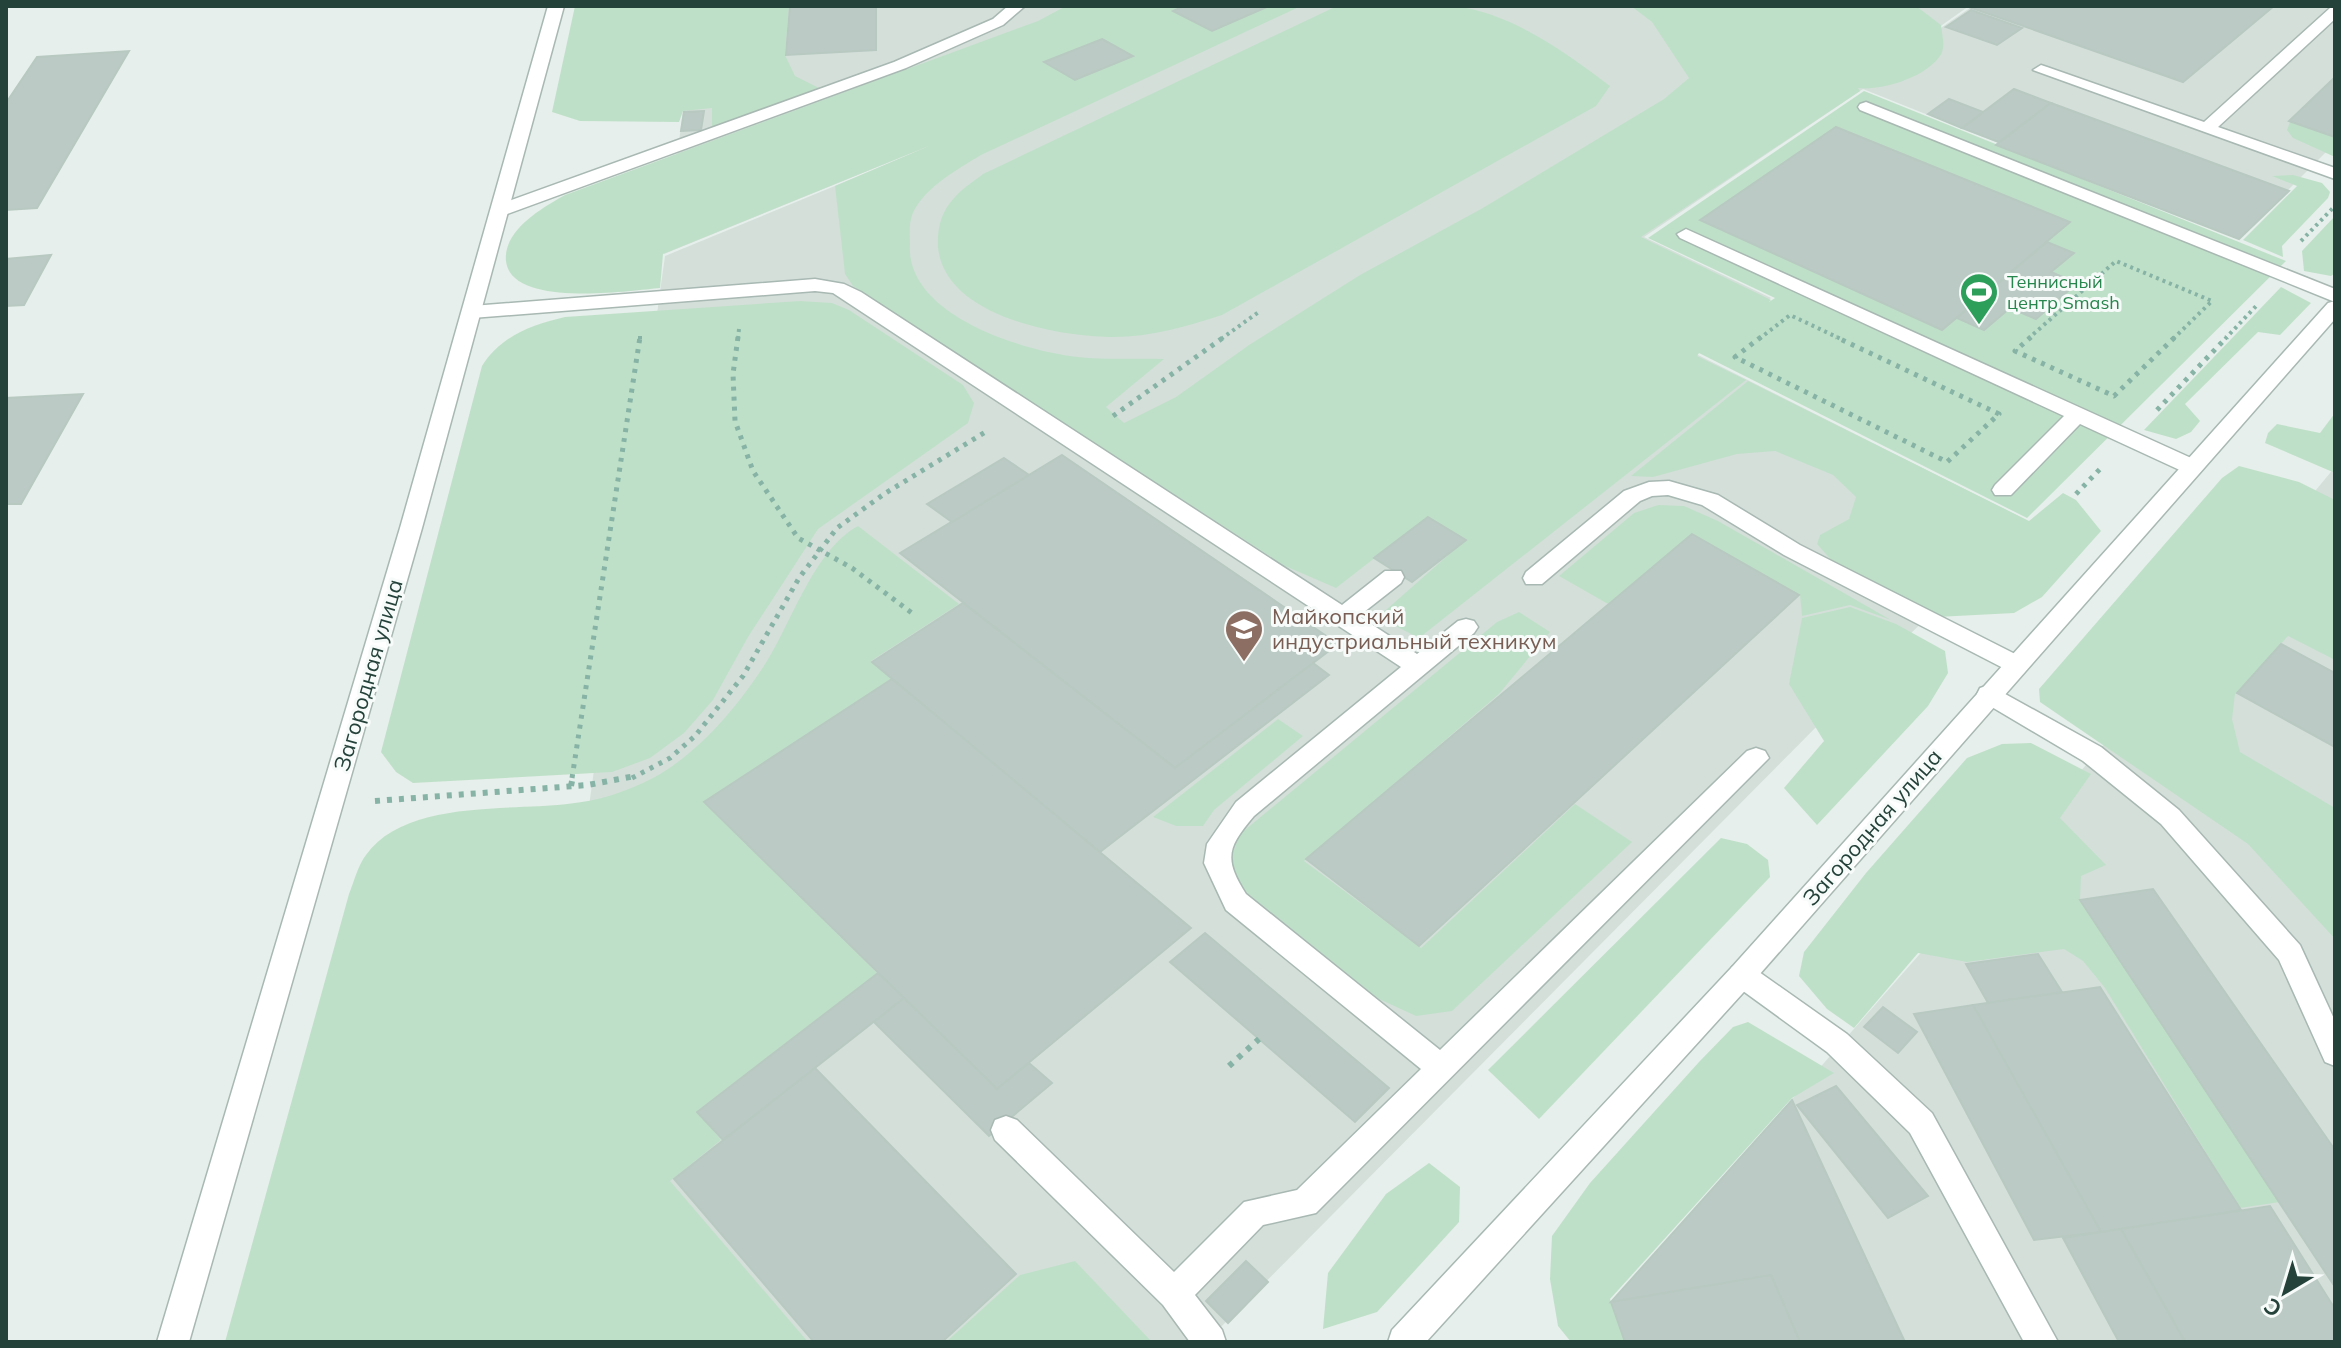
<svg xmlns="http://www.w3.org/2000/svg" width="2341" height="1348" font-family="Mulish,sans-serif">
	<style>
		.built { fill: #d4dfda }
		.green { fill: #bfe0c8 }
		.building { fill: #bbcac4; stroke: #b8c9c2; stroke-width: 2 }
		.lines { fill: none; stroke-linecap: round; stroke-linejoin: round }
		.service-casing { stroke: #a8b8b2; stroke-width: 3 }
		.minor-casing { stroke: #a8b8b2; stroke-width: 3 }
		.path-far2 { stroke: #86b3a5; stroke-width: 4; stroke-dasharray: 3 4; stroke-linecap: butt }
		.path-far1 { stroke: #86b3a5; stroke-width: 5; stroke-dasharray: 4 6; stroke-linecap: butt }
		.path { stroke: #86b3a5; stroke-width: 6; stroke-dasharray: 5 7; stroke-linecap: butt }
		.service { fill: #fff; fill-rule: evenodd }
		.minor { fill: #fff; fill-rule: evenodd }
		.labels { text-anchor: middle; stroke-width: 6; stroke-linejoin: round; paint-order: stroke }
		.far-leisure-label { font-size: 18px; fill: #27864d; stroke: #f7fbf9; text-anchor: start }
		.education-label { font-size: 22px; fill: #785e54; stroke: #f7fbf9; text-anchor: start }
		.street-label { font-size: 22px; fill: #24423a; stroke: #f7fbf9 }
	</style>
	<rect width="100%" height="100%" fill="#e6efeb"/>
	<g class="built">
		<polygon points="697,6 1969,6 1856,86 1973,6 2335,6 2335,143 2239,239 1863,89 1644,237 1771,298 1696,354 2026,520 1836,707 1206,1342 515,1342 665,256 1138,61 664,254"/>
		<polygon points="2335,467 2335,1342 1608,1342 1612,1304 2123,723"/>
	</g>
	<g class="green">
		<polygon points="575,6 789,6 785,55 795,76 819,88 712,127 712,108 683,111 679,122 580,121 552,112"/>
		<path d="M1066 6H1176L1179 8 1173 11 1211 31 1269 6H1301L981 155C958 169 918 191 911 219 909 227 910 236 910 244 905 315 1023 351 1078 357 1106 360 1136 358 1164 359L1106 407 1124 423 1176 397 1249 345 1360 275 1481 209 1664 99 1689 78 1652 22 1631 6H1916L1941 25C1942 34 1946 48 1940 56 1926 77 1882 91 1858 88L1860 91 1641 237 1771 300 1769 302 1775 298 1648 238 1864 91 2286 261 2027 518 1699 353 1697 356 1746 380 1419 638 1378 617 1463 542 1426 518 1336 588 1285 566 853 286 845 274 835 186 931 145 663 254 660 288C628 291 511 308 506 261 503 230 542 208 565 195L1038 21Z"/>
		<path d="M1337 6C1375 6 1416 1 1454 6 1512 13 1565 52 1610 86L1596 106 1222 315C1185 327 1148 338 1109 337 1054 336 944 315 938 247 937 229 941 211 955 197 963 188 974 181 983 174Z"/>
		<polygon points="2290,122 2335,137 2335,157 2293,138 2287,130"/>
		<polygon points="2293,175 2322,183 2330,192 2328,198 2282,246 2283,257 2243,240 2297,186 2272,176"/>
		<polygon points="2335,216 2335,273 2331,276 2304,271 2302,251"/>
		<polygon points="2281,287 2311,303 2280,335 2258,332 2185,404 2200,421 2191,432 2176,439 2144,430"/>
		<path d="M800 301 832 303 849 310 963 385 974 403 968 423 818 529 748 637 713 700 684 733 650 758 612 772 413 783 396 772 381 752 482 366C501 336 531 325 565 317Z"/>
		<polygon points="1748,381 2029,521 2063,493 2076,500 2101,531 2042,597 2014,613 1937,617 1832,561 1817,544 1820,535 1849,519 1856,497 1833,475 1775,451 1737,454 1653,477 1631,476"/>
		<polygon points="2335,413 2335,473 2265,443 2268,433 2277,424 2320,433"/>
		<polygon points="2239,466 2299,482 2335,500 2335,660 2288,636 2235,694 2232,719 2240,752 2335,808 2335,939 2248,844 2040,702 2039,689 2222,478"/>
		<polygon points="1658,505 1684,506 1718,521 1891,620 1850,605 1802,616 1800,595 1691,535 1608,604 1559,576 1634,513"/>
		<path d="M858 526 959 604 871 661 891 679 703 802 877 973 697 1111 721 1140 670 1181 808 1342H225L349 894C354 882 358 865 366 855 405 800 507 811 567 804 598 801 626 792 653 778 699 753 739 705 767 661 792 621 815 549 858 526Z"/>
		<polygon points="1850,607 1896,624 1945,651 1948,673 1928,706 1817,825 1784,788 1824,741 1789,684 1802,618"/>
		<polygon points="1519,612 1550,632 1499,694 1304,861 1421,948 1575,804 1632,842 1452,1011 1416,1016 1379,999 1241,888 1230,861 1240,834 1497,622"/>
		<polygon points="1278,719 1303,736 1214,810 1203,826 1176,826 1153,817"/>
		<polygon points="2031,743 2091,774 2060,818 2106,865 2081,876 2080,900 2280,1202 2240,1208 2105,988 2083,961 2064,949 1967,962 1918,953 1854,1028 1827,1009 1799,976 1804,952 1866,873 1967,758 2002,744"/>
		<polygon points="1721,838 1747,844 1768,860 1770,877 1539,1119 1488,1070"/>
		<polygon points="1748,1022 1834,1073 1792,1098 1610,1299 1625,1342 1571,1342 1558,1326 1550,1279 1552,1236 1590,1183 1699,1062 1733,1027"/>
		<polygon points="1429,1163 1460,1187 1459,1222 1377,1312 1323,1329 1328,1273 1386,1194"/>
		<polygon points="1075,1261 1152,1342 946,1342 1020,1275"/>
	</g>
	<g class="building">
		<polygon points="790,6 876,6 876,50 786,55"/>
		<polygon points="1184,6 1269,6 1212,31 1173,11"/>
		<polygon points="2274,6 2183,82 1969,7 1971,6"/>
		<polygon points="1971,10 2022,28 1997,45 1946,27"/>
		<polygon points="1102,39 1133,56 1075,80 1044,62"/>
		<polygon points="129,51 37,208 6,210 6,103 37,57"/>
		<polygon points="2335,77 2335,137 2289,121"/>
		<polygon points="2014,89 2051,103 1999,142 1962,128"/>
		<polygon points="1949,99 1983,112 1962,128 1928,114"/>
		<polygon points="2051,103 2289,191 2239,239 1996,145"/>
		<polygon points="704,111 701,130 681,131 684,112"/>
		<polygon points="1836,127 2070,222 1942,330 1700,220"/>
		<polygon points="2047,242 2074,253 2051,272 2077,283 2036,319 2010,308 1984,330 1957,318"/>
		<polygon points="51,255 24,305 6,306 6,259"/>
		<polygon points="83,394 21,504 6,504 6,398"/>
		<polygon points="1062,455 1338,644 1175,768 900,553"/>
		<polygon points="1004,458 1029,475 952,522 927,504"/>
		<polygon points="1428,517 1466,540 1412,582 1374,558"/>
		<polygon points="1692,534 1799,595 1419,946 1306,859"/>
		<polygon points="963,603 1175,768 1313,663 1329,675 1100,852 872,662"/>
		<polygon points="2281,644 2335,673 2335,747 2237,693"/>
		<polygon points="892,679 1191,928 997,1089 704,802"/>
		<polygon points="2153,889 2335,1150 2335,1287 2080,900"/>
		<polygon points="1205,933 1389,1088 1355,1122 1170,962"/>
		<polygon points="2038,954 2062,992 1988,1003 1966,964"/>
		<polygon points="878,973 904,998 723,1140 697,1112"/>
		<polygon points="2100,987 2241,1210 2101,1232 1973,1005"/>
		<polygon points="904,998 997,1089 1029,1063 1052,1083 989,1136 874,1022"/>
		<polygon points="1973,1005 2101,1232 2034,1240 1914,1014"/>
		<polygon points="1883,1007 1917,1032 1898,1053 1864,1027"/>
		<polygon points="815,1068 1016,1274 942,1342 814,1342 674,1179"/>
		<polygon points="1836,1086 1928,1196 1888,1218 1797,1105"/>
		<polygon points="1792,1100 1905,1342 1800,1342 1771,1275 1611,1302"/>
		<polygon points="2270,1206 2335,1309 2335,1342 2185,1342 2121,1229"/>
		<polygon points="2121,1229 2185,1342 2119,1342 2063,1238"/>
		<polygon points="1246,1261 1268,1282 1228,1323 1206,1301"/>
		<polygon points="1771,1275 1800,1342 1625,1342 1611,1302"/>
	</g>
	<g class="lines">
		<defs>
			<g id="service">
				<polygon points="1008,6 1025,6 1003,25 906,68 507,214 501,215 492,210 495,206 894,62 993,19"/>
				<polygon points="2335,6 2335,19 2218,127 2335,168 2335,179 2033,70 2041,65 2047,67 2204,122 2330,8"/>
				<polygon points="1866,102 2335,289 2335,302 1860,110 1858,107 1860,104"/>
				<polygon points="1686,229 2200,462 2203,467 2200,472 2184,472 2080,424 2011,495 1995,495 1992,490 1995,485 2064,416 1680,238 1677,234"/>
				<path d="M815 279 844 284 861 292 1342 605 1385 571H1401L1404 577 1401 583 1359 616 1417 654 1458 621 1466 619 1474 621 1478 627 1474 633 1254 816C1228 847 1223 858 1246 894L1440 1050 1747 751 1756 748 1765 751 1769 758 1316 1213 1263 1225 1195 1295 1222 1330 1226 1342H1190L1163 1305 995 1140 991 1130 995 1120 1006 1116 1017 1120 1174 1272 1244 1202 1297 1190 1421 1069 1226 910 1204 863 1207 844 1236 802 1401 667 833 293 815 291 472 318 462 312 472 306Z"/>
				<polygon points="1669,481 1718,495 1800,545 2023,658 2027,664 2023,670 2015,673 2007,670 1784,555 1702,505 1668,495 1652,496 1640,501 1542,584 1526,584 1523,578 1526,572 1624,491 1649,482"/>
				<polygon points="1989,685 2101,747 2179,810 2300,945 2335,1021 2335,1066 2325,1062 2279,960 2161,824 2083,761 1980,700 1977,694 1980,688"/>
				<polygon points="1742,963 1752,967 1847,1034 1932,1113 2058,1342 2024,1342 1910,1133 1827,1052 1732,983 1728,975 1732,967"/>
			</g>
			<g id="minor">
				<polygon points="548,6 564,6 422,528 189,1342 157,1342 400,528"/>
				<polygon points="2335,301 2335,319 1752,983 1426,1342 1388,1342 1392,1330 1732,967 2328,303"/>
			</g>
		</defs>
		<use href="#service" class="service-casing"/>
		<use href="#minor" class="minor-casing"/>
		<g class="path-far2">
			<polyline points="2301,241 2333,208"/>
			<polyline points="640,339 640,336"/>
			<polyline points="738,339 739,329"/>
			<polyline points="1221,339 1260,311"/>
			<polyline points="1759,339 1790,315 1841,339"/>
			<polyline points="2028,339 2116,261 2212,301 2173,339"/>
			<polyline points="2225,339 2258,304"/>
		</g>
		<g class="path-far1">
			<polyline points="738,337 733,374 735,421 753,471 798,538 852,568 912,613"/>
			<polyline points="1761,337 1735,357 1947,462 1999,414 1836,337"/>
			<polyline points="2031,337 2015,351 2114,396 2175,337"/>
			<polyline points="2157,410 2227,337"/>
			<polyline points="1113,416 1224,337"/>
			<polyline points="2076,494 2100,469"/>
			<polyline points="572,778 640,337"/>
			<polyline points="632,778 670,758 695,736 743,676 799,578 837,528 884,494 987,431"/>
		</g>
		<g class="path">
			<polyline points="571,786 573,776"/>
			<polyline points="375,801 588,785 635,776"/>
			<polyline points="1229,1066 1259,1039"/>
		</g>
		<use href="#service" class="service"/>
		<use href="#minor" class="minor"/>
	</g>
	<defs>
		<symbol id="stadium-pin" viewBox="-11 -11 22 30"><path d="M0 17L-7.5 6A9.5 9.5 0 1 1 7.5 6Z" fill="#2e9e5b" stroke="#f7fbf9"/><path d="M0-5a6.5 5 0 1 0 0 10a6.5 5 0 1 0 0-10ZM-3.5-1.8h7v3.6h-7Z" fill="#fff"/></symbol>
		<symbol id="university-pin" viewBox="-11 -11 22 30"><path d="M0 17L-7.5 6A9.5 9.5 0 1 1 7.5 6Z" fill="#8d6e63" stroke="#f7fbf9"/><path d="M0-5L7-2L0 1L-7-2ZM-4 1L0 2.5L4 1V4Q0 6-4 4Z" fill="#fff"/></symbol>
	</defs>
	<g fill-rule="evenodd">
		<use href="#stadium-pin" x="1957" y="270" width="44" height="60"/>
		<use href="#university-pin" x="1222" y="607" width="44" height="60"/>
	</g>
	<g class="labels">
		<g class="far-leisure-label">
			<text x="2007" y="288">Теннисный<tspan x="2007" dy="21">центр Smash</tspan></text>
		</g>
		<g class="education-label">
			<text x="1272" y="624">Майкопский<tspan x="1272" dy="25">индустриальный техникум</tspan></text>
		</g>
		<g class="street-label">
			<text transform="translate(368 675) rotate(-74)" y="8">Загородная улица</text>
			<text transform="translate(1872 827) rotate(-49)" y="8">Загородная улица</text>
		</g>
	</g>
	<rect width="2341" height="1348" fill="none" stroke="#24423a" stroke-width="16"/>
	<g transform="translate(2285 1292) rotate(218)" stroke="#f7fbf9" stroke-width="6" paint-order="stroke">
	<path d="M0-6L14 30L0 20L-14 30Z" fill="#24423a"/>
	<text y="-12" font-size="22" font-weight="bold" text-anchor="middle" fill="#24423a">С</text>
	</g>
</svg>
